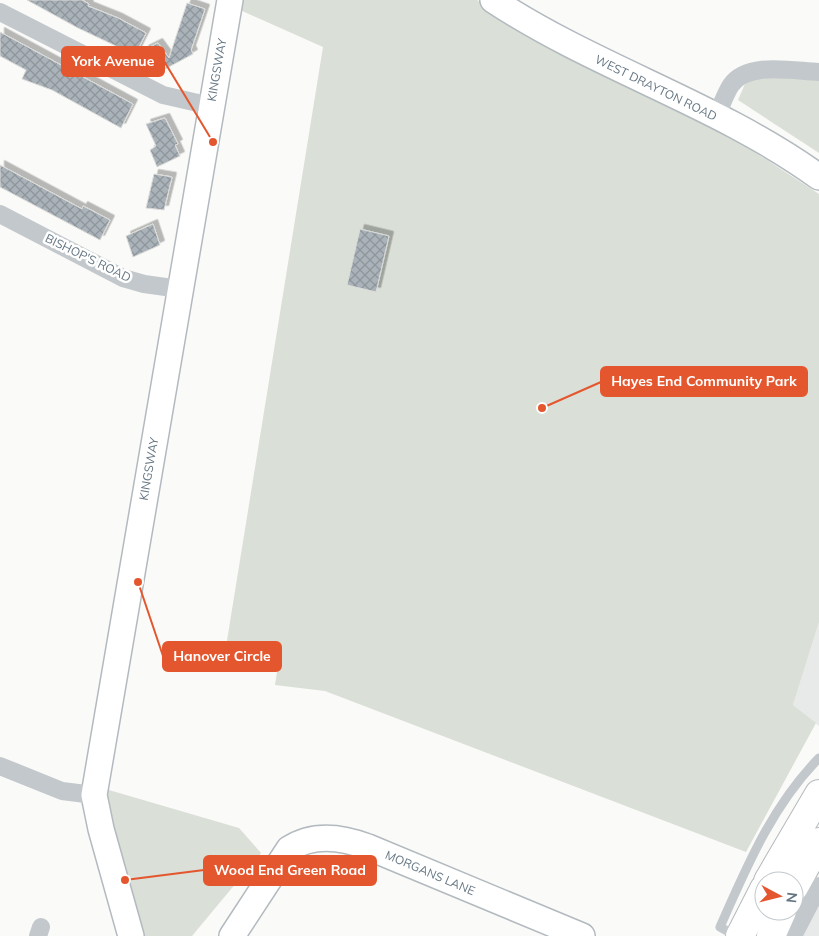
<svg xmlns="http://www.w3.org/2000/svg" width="819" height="936" font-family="Mulish,sans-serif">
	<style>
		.built { fill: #e8e9e9 }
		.green { fill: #dadfd7 }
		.building { fill: url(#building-cross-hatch); stroke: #dcdcda; filter: url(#shadow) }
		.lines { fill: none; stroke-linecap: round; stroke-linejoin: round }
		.secondary-casing { stroke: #b3babf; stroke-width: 28 }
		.primary-casing { stroke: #b5babe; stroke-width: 30 }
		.lane { stroke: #c3c8cc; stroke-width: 9 }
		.street { stroke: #c3c8cc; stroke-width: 18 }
		.secondary { stroke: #fff; stroke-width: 25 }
		.primary { stroke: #fff; stroke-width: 28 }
		.labels { text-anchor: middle; stroke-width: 5; stroke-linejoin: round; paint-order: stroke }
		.street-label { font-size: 12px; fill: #657683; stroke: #fff }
		.leader { fill: none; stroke: #e4572e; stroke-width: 2 }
		.callout-dot { fill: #e4572e; stroke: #fff; stroke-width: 2 }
		.callout { fill: #e4572e; stroke: #e4572e; stroke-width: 2 }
		.callout-label { font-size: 14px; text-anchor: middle; font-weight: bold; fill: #fff }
	</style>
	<defs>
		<pattern id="building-cross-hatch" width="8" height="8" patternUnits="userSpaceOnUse" patternTransform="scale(1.25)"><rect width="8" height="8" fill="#aab3b9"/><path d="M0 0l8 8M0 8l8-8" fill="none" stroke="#8e969c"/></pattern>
		<filter id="shadow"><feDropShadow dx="4.5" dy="-4.5" stdDeviation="0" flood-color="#0004"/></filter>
	</defs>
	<rect width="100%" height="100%" fill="#fafaf8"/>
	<g class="built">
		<polygon points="819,622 819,726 793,705"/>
		<polygon points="819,896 819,936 798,936"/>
	</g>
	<g class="green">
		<polygon points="243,0 477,0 499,16 730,136 819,194 819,622 793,705 816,723 746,852 325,691 275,685 278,665 225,653 323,47 240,10"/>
		<polygon points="819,76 819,153 738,100 748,77"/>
		<polygon points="102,788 239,828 261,853 192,936 142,936"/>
	</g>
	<g class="building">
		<polygon points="27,0 82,0 89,4 88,6 118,18 146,33 135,55 78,28"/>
		<polygon points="187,3 205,9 191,50 193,54 165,69 167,65 154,71 144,50 158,43 169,58"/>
		<polygon points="0,32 133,104 121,128 52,90 22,79 26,70 0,56"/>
		<polygon points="165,118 178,144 175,145 180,156 157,167 150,150 156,146 146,124"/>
		<polygon points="0,165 82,209 83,206 110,220 100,240 0,187"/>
		<polygon points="154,174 172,177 164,210 146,208"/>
		<polygon points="153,224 160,245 133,257 126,236"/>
		<polygon points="360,229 389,236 376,292 347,285"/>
	</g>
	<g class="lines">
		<defs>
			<g id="secondary">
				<path d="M493 0C596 68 718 104 819 177"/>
				<polyline points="131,936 101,829 94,795 230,0"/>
				<path d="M232 936 289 849C313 833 342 837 368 847L582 936"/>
			</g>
			<g id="primary">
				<polyline points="768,881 819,794"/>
				<polyline points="794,887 819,842"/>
				<polyline points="740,936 764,889"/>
				<polyline points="771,936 782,911"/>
			</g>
		</defs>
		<use href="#secondary" class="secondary-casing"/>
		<use href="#primary" class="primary-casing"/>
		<path class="lane" d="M736 936 720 927C747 866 772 806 819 758"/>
		<g class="street">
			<polyline points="0,12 163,95 211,106"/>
			<path d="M716 117C721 107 725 94 731 85 748 61 793 71 819 72"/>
			<polyline points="0,214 123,278 144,284 180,289"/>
			<polyline points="0,766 62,791 94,795"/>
			<polyline points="38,936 41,927"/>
			<polyline points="793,936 819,886"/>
		</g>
		<use href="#secondary" class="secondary"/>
		<use href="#primary" class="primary"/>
	</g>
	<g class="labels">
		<g class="street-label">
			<text transform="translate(217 70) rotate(-80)" y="4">KINGSWAY</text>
			<text transform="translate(656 88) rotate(26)" y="4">WEST DRAYTON ROAD</text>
			<text transform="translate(88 258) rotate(26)" y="4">BISHOP'S ROAD</text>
			<text transform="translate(149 469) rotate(-80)" y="4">KINGSWAY</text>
			<text transform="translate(430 873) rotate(23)" y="4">MORGANS LANE</text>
		</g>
	</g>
	<path class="leader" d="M213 142L164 61M542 408L601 382M138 582L163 656M125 880L204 870"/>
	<g class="callout-dot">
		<circle cx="213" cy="142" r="5"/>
		<circle cx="542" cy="408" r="5"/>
		<circle cx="138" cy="582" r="5"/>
		<circle cx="125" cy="880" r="5"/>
	</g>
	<g class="callout">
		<rect x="62" y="47" width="102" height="29" rx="5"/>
		<rect x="601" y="367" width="206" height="29" rx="5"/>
		<rect x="163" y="642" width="118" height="29" rx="5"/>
		<rect x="204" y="856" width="172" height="29" rx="5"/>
	</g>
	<g class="callout-label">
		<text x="113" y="66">York Avenue</text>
		<text x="704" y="386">Hayes End Community Park</text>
		<text x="222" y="661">Hanover Circle</text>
		<text x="290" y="875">Wood End Green Road</text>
	</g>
	<g transform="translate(779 896) rotate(97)"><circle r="24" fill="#ffffff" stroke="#c1c8cd"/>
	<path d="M0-4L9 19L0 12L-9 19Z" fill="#e4572e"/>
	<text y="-8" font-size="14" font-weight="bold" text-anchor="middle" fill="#657683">N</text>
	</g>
</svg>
